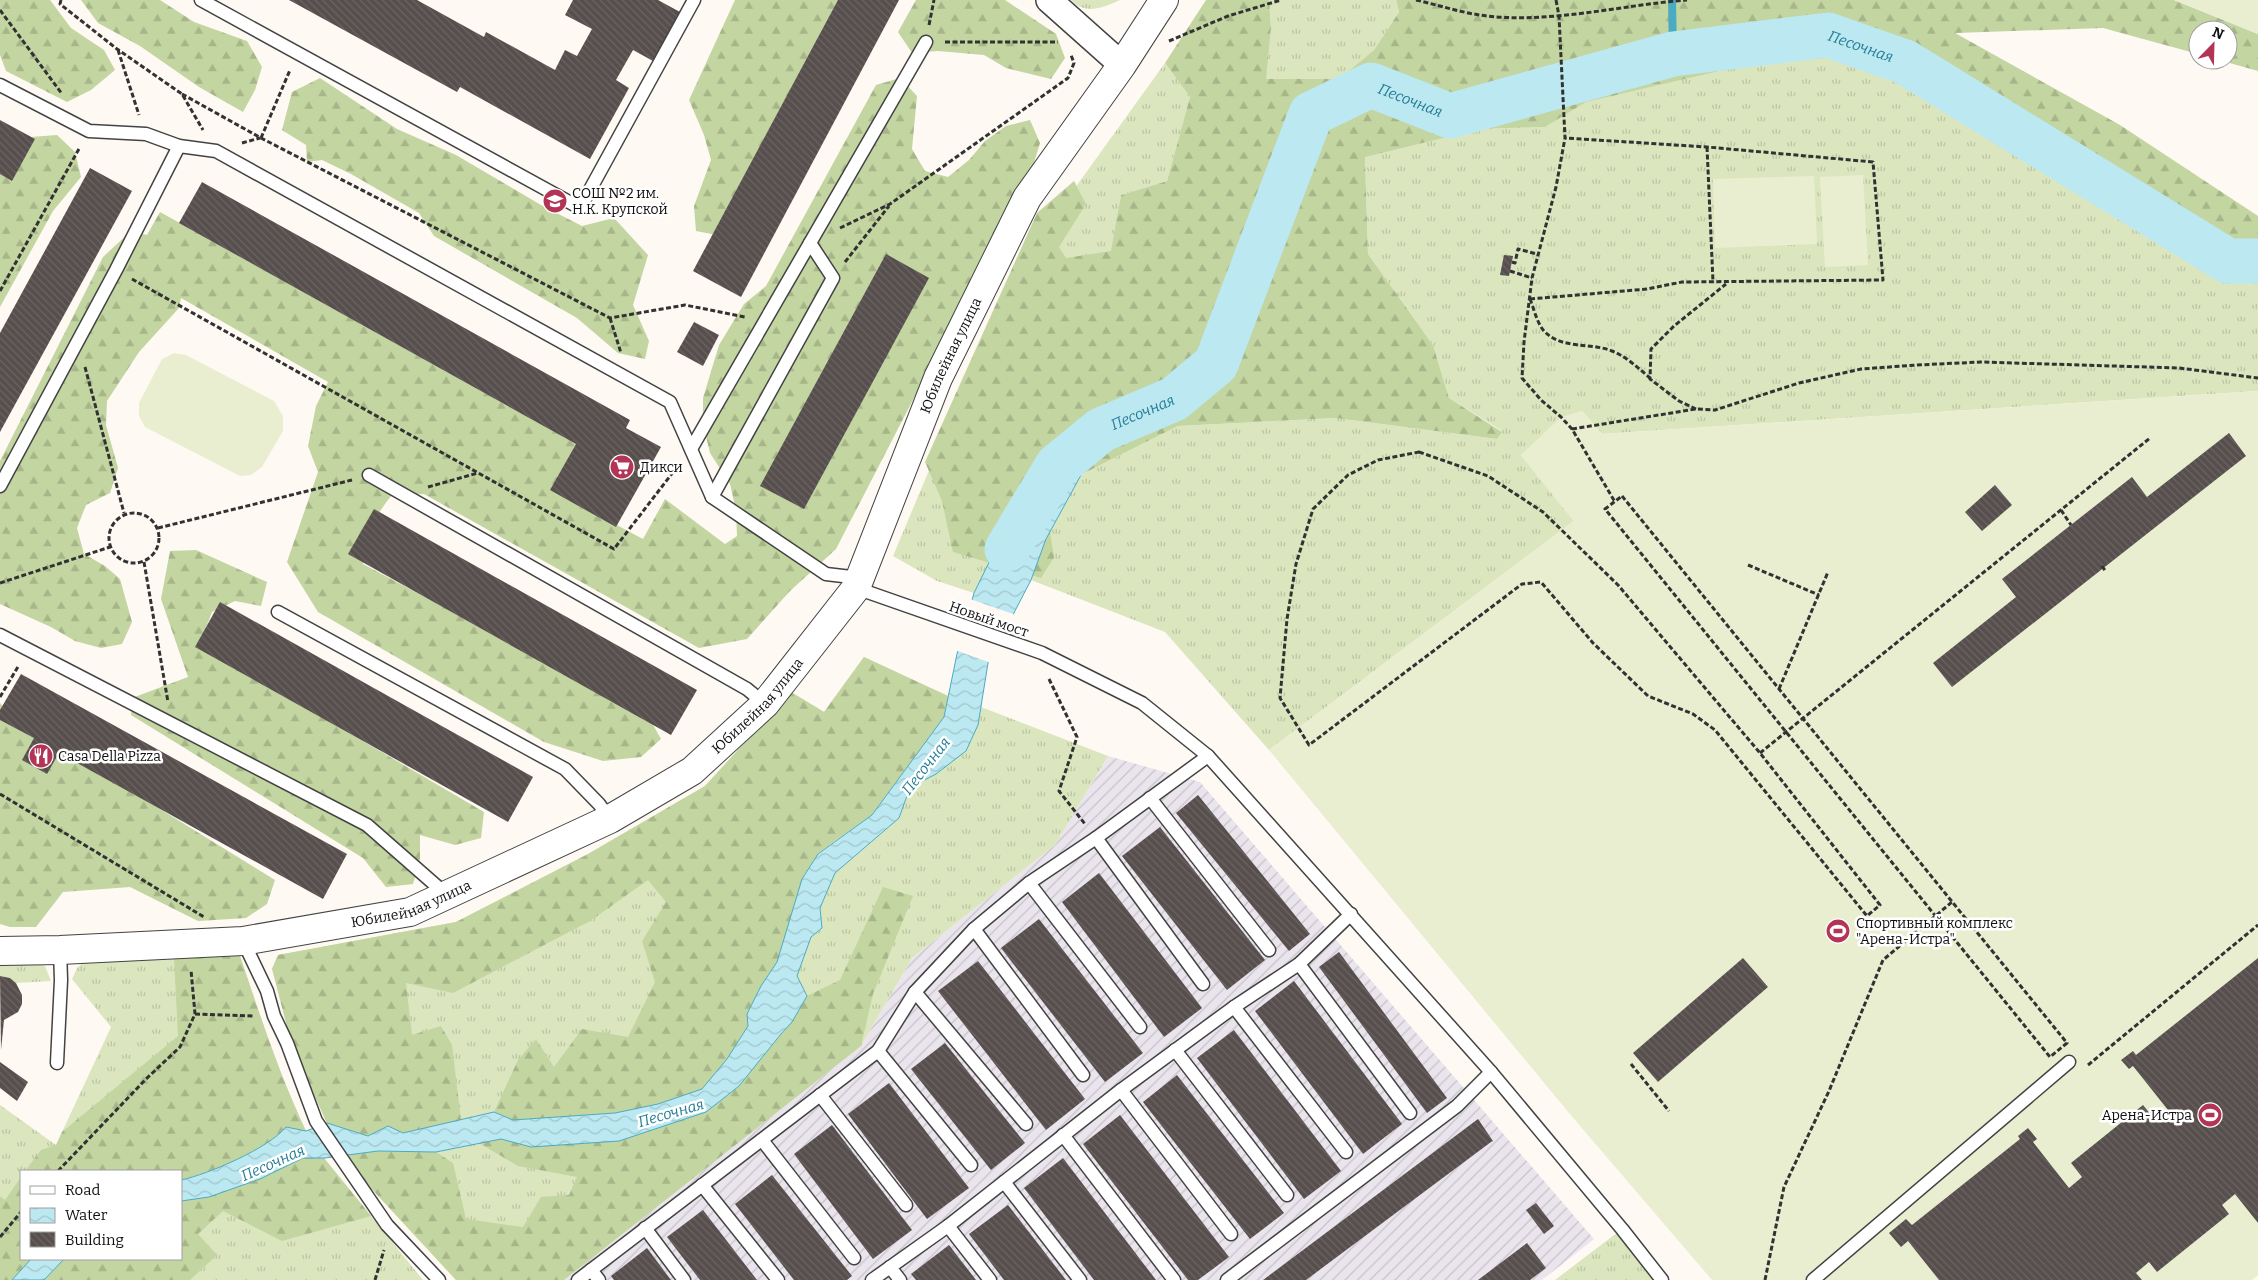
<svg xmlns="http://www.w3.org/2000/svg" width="2258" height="1280" font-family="Bitter,serif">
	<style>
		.industrial { fill: url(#industrial-furrows) }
		.grass { fill: url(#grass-tufts) }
		.forest { fill: url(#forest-firs) }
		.pitch { fill: #eaeed0 }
		.water { fill: url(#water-waves); stroke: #4aabc1 }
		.pier { fill: #fef9f3 }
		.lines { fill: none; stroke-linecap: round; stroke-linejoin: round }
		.stream { stroke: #4aabc1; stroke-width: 8 }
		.river { stroke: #bce8f1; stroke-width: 45 }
		.building { fill: url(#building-back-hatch) }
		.service-casing { stroke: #434343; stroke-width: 15 }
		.minor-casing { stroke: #434343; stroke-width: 28 }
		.tertiary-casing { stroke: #434343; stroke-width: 30 }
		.path { stroke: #323232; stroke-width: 3; stroke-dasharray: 5 2.5; stroke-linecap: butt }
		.service { stroke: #fff; stroke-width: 12 }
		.minor { stroke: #fff; stroke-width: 25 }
		.tertiary { stroke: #fff; stroke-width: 28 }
		.labels { text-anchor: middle; stroke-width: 5; stroke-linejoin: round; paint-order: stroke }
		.poi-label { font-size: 14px; fill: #101010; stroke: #fff; text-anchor: start }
		.street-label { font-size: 14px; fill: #101010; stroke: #fff }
		.water-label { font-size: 15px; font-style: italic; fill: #247d96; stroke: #fff }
	</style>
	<defs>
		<pattern id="industrial-furrows" width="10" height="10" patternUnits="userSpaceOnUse" patternTransform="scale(1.25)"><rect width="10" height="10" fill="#eae5ed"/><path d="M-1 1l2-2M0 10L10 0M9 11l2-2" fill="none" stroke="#c8c3ca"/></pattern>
		<pattern id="grass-tufts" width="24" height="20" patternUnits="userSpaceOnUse" patternTransform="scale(1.25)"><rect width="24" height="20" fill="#dbe6bf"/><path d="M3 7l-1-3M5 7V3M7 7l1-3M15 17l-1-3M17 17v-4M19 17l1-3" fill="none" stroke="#bbc4a3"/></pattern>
		<pattern id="forest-firs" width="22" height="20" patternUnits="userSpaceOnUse" patternTransform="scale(1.25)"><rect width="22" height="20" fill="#c3d5a0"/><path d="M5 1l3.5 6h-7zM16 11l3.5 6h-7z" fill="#a6b689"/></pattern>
		<pattern id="water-waves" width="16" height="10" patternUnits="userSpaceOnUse" patternTransform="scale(1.25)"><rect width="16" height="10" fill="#bce8f1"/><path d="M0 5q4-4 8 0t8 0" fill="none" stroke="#a1c6ce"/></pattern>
		<pattern id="building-back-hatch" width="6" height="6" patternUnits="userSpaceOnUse" patternTransform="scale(1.25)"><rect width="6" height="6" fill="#574f4d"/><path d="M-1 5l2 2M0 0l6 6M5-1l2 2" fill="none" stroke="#6a6462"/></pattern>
	</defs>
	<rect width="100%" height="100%" fill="#fef9f3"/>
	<polygon class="industrial" points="1108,756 1200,782 1594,1239 1542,1280 564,1280 861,1046 912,958 1055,845"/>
	<g class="grass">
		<path d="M1071 0H1120C1104 7 1086 16 1071 0Z"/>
		<polygon points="1269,0 1396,0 1399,12 1374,50 1339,79 1265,79 1271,28"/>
		<polygon points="1836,57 1948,104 2223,272 2258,277 2258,391 1602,434 1582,411 1521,455 1574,521 1269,750 1165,632 1031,580 1046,539 1081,475 1178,426 1335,418 1497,439 1502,431 1449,398 1433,345 1368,254 1365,156 1480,129 1545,127 1585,102 1746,65"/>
		<polygon points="1165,63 1190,97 1167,181 1121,195 1112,251 999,542 974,593 937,581 893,556 962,392 1041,235"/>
		<polygon points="864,657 948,696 802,879 777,962 702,1089 494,1112 403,1133 327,1123 272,969 278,955 456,922 588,854 705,786 791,692 824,712"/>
		<polygon points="981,707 1108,756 1055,845 912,958 861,1046 564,1280 456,1280 369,1186 347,1155 436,1152 502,1139 796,977 811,937 822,928 820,908 835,873 899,818 908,793 917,784 934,775 978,725"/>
		<path d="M240 956C260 1015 279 1074 306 1131L181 1180V1171H21V1259H31L12 1280H0V1105L56 1145 111 1027 72 979 77 968 86 960Z"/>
		<polygon points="34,962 45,966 51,981 16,983 10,978 0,976 0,964"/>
		<polygon points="324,1158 423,1280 44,1280 64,1259 181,1259 181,1201 209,1197"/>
		<polygon points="1622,1229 1662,1280 1555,1280"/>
	</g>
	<g class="forest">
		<polygon points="0,0 50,0 71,28 104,50 115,70 91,90 67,102 6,71 0,55"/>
		<polygon points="81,0 160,0 194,22 247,41 262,67 255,90 243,112 199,87 140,46 98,23"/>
		<polygon points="735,0 843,0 717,235 696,231 694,206 711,160 704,135 689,100"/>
		<polygon points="916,0 1005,0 1056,34 1065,58 1051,79 1006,68 984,55 938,51 912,53 898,32"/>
		<polygon points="1206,0 1269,0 1271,28 1266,79 1339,79 1374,50 1399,12 1396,0 2174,0 2258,34 2258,71 2219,60 2228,60 2228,30 2198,30 2198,54 2103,28 1955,33 2120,125 2258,216 2258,277 2223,272 1948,104 1836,57 1746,65 1586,102 1545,127 1480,129 1365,157 1368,254 1433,345 1449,398 1502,432 1497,439 1335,418 1178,426 1023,504 1050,532 1054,557 1041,578 953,552 942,501 925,462 1037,213 1074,181 1086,204 1059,247 1066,258 1111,251 1121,195 1167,181 1190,97 1165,63"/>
		<polygon points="320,78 397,129 456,155 541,205 582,226 614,218 648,255 633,305 649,341 645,359 618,353 577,318 434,236 419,213 351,174 322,160 307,162 306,145 282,130 292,92"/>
		<path d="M900 78 917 96 912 149 925 171 948 177 969 160 985 141 1006 126 1030 120 1040 143 1032 169 836 549 789 592 747 639 699 648 424 494 391 496C372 521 366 532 363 564L648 716 661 739 641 757 603 761 544 742 318 612 287 562 318 472 308 446 316 406 328 382 181 298 179 308 139 352 107 401 106 425 118 468 110 493 86 505 77 528 84 554 105 566 120 579 132 622 122 644 101 648 75 641 51 627 0 604V461L103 257 131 231 147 235 160 212 576 444 551 490 643 539 665 499 725 544 737 536 736 510 730 484 710 453 703 424V398L719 345 744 304 766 286 876 85Z"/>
		<polygon points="57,135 75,152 81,177 53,211 0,307 0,172 31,137"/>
		<polygon points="196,550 267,582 261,606 235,601 212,612 199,645 484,812 481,838 455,845 420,835 420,860 413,884 386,887 363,858 131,715 132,698 188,677 161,599 170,551"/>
		<polygon points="864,657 948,696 944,717 872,815 818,853 802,879 777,962 761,986 747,1014 748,1026 727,1059 702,1089 658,1104 615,1113 513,1120 494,1112 518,1060 536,1039 554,1067 582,1029 628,1037 655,982 642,941 666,902 648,880 590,921 453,993 406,983 412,1035 441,1026 452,1045 461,1120 403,1133 388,1126 368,1136 327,1123 293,1050 272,969 278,955 456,922 588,854 705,786 791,692 824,712"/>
		<polygon points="0,703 11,717 275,880 267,904 246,918 198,921 130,887 63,892 36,927 10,927 0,924"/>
		<polygon points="883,887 913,896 873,994 861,1046 564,1280 456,1280 369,1186 347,1155 378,1151 436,1152 453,1163 466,1219 523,1227 541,1197 569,1195 577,1177 518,1166 479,1143 502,1139 532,1147 706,1112 739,1086 781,1034 792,1022 807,996 840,980"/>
		<path d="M240 956C260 1015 279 1074 306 1131L286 1127C269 1148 209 1174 181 1180V1171H25L41 1150 56 1145 62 1132 178 1036 174 958Z"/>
		<path d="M303 1158H324L371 1216 282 1241 223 1211 198 1234 217 1255 190 1280H44L64 1259H181V1201C225 1195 264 1177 303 1158Z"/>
		<polygon points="21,1177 21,1259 31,1259 12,1280 0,1280 0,1196 5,1200"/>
	</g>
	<g class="pitch">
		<polygon points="2174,0 2258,0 2258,34"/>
		<polygon points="1863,175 1868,265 1825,267 1820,177"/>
		<polygon points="1814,176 1817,244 1715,248 1713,179"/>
		<polygon points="174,353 186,355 274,401 283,416 283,431 262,467 251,475 240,476 145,427 139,416 139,403 162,359"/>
		<polygon points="2258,391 2258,1275 2252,1280 1712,1280 1569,1113 1269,750 1574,521 1521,455 1561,417 1582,411 1602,434"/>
	</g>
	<g class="water">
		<path d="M1081 475 1046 539 1031 580 988 663 978 725 966 751 936 774 917 784 908 793 899 818 835 873 820 908 822 928 811 937 797 976 807 996 792 1022 781 1034 739 1086 706 1112 619 1141 531 1147 501 1139 436 1152 378 1151 325 1158H303L260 1179 209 1197 181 1201V1180C209 1174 269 1148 286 1127L306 1131 327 1123 368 1136 388 1126 403 1133 494 1112 513 1120 615 1113 658 1104 702 1089 727 1059 748 1026 747 1014 761 986 777 962 802 879 818 854 872 815 944 717 957 654 974 593 999 542 1022 504Z"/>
		<polygon points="31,1259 64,1259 44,1280 12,1280"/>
	</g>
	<polygon class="pier" points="970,599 1016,615 991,663 955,650"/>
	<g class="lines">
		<polyline class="stream" points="1672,0 1673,54"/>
		<path class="river" id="s1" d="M1007 549 1057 466 1101 430 1174 399 1216 364 1311 114 1371 85 1450 116 1673 54 1828 35 1905 62 2228 261H2258"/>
	</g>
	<g class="building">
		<polygon points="289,0 417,0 484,37 486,32 555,70 565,50 577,56 592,29 565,15 573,0 658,0 680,12 653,61 633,50 616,80 629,88 590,159 460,87 457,92"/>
		<polygon points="838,0 899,0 741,297 693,271"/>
		<polygon points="0,120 35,139 12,181 0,174"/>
		<polygon points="90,168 132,191 0,432 0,333"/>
		<polygon points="202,182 630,420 626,428 661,447 616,527 550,490 576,444 179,223"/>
		<polygon points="886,254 929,278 804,509 760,486"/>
		<polygon points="1504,255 1513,256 1509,276 1500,275"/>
		<polygon points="694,322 719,335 703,366 677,352"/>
		<polygon points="2229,433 2246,456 1952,687 1933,663 2016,597 2002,579 2132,477 2147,497"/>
		<polygon points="1995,485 2012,505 1982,531 1965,512"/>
		<polygon points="374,509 697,690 671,735 348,554"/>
		<polygon points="220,602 533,777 508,822 195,647"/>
		<polygon points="21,674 347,854 323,899 59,753 47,774 22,760 34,738 0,720 0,710"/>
		<polygon points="1198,795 1310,934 1289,951 1176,813"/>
		<polygon points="1160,827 1265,960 1227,990 1122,856"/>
		<polygon points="1099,873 1202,1008 1164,1037 1062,902"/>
		<polygon points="1039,919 1143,1053 1105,1082 1001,948"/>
		<polygon points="1339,952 1447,1098 1427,1113 1319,967"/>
		<polygon points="1743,958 1768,987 1658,1082 1633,1053"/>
		<polygon points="2258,958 2258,1223 2235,1194 2222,1205 2229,1214 2157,1272 2149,1262 2136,1273 2142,1280 1939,1280 1908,1241 1901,1247 1889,1233 1906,1219 1912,1225 2020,1139 2018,1136 2028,1128 2037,1139 2033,1142 2069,1188 2082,1177 2071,1163 2143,1105 2155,1120 2168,1110 2133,1066 2129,1069 2121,1060 2133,1051 2136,1055"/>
		<polygon points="978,961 1085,1099 1046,1130 938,991"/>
		<polygon points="0,976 10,978 16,983 22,995 22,1004 18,1012 4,1020 1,1050"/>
		<polygon points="1294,981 1402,1124 1363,1154 1255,1011"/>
		<polygon points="1234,1030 1341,1171 1304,1199 1197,1058"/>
		<polygon points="945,1043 1025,1143 991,1170 911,1069"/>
		<polygon points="0,1062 28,1082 17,1101 0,1088"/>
		<polygon points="1177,1075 1284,1213 1250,1239 1143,1102"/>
		<polygon points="889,1083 969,1188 927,1219 848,1114"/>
		<polygon points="1120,1115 1229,1257 1198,1280 1188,1280 1083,1144"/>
		<polygon points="1478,1119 1493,1141 1491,1142 1306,1280 1263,1280"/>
		<polygon points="832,1125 912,1230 873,1259 794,1154"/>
		<polygon points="1063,1158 1156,1280 1094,1280 1024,1188"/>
		<polygon points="772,1175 852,1276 847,1280 794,1280 735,1204"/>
		<polygon points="1536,1203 1554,1226 1544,1234 1526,1210"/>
		<polygon points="1008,1205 1066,1280 1004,1280 969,1234"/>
		<polygon points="703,1210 757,1280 700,1280 667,1237"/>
		<polygon points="1527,1243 1546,1268 1530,1280 1478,1280"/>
		<polygon points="949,1245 976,1280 916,1280 911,1274"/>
		<polygon points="647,1248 671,1280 614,1280 611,1276"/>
	</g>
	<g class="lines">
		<defs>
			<g id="service">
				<polyline points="201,0 580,208 694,0"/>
				<polyline points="0,85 89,131 146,134 179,146 216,151 670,402 712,497 826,574 860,578"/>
				<polyline points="691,449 810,243"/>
				<polyline points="369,475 747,689 765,704"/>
				<polyline points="0,486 116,270 179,146"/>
				<polyline points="712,497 833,278 810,243 926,42"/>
				<polyline points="856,588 1042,653 1142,703 1208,756 1491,1072 1622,1229 1662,1280"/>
				<polyline points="278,612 565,769 599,804 610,819"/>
				<polyline points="0,635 367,825 448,896"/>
				<polyline points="1150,798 1269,950"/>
				<polyline points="1096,838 1203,984"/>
				<polyline points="1029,883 1140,1027"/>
				<polyline points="974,929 1083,1075"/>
				<polyline points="243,941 267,991 274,1016 287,1043 316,1121 387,1225 439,1280"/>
				<polyline points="1299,964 1410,1113"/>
				<polyline points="915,992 1026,1124"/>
				<polyline points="1234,1007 1346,1152"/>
				<polyline points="1175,1050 1287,1195"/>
				<polyline points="878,1051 971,1165"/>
				<polyline points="57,1063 61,980 60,950"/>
				<polyline points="1121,1090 1231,1234"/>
				<polyline points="820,1095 906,1205"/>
				<polyline points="1063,1135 1174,1280"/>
				<polyline points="762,1140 854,1258"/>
				<polyline points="1004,1182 1080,1280"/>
				<polyline points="702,1185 778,1280"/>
				<polyline points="948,1226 990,1280"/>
				<polyline points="645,1228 684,1280"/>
				<polyline points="890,1267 900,1280"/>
				<polyline points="591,1270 599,1280"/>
				<polyline points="578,1280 878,1051 915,992 974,929 1029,883 1096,838 1208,756"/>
				<polyline points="872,1280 948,1226 1121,1090 1234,1007 1299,964 1351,914"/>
				<polyline points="1227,1280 1457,1106 1491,1072"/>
				<polyline points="1813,1280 2069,1062"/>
			</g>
			<polyline id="minor" points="1049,0 1122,65"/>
			<g id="tertiary">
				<path id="s2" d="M0 951 60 950 243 941 410 912 610 819 692 771 765 704 856 588 938 378 1027 198 1122 65 1164 0"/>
			</g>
		</defs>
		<use href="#service" class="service-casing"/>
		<use href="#minor" class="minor-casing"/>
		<use href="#tertiary" class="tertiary-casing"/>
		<g class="path">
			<polyline points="61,0 60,4 117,49 182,94 203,130"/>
			<path d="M1416 0C1438 5 1459 12 1480 15 1546 25 1621 5 1687 0"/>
			<polyline points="1556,0 1559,16 1565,138 1556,187 1532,278 1524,342 1522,378 1541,400 1561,417 1572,429 1615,502"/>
			<polyline points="0,10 62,94"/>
			<polyline points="929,25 934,0"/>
			<polyline points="1169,41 1228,16 1281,0"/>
			<polyline points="945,42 1058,42"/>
			<polyline points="118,50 139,115"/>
			<polyline points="182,94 261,138 610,318 685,305 745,317"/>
			<polyline points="261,138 290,70"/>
			<polyline points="242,143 260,138"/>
			<polyline points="1707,147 1713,282"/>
			<polyline points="840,228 890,204 1068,78 1074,63 1071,55"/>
			<polyline points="845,262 889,206"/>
			<polyline points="1512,262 1515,263 1518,249 1537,254"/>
			<polyline points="1510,271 1532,278"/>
			<polyline points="132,279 614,549 677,467"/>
			<polyline points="0,291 80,147"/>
			<polyline points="1530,299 1647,289 1682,282 1883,280 1873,162 1707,147 1565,138"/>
			<path d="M1530 299C1534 309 1537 323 1544 331 1562 350 1590 342 1612 351 1627 357 1638 368 1650 378"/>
			<polyline points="610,318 621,353"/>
			<polyline points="85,367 124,513"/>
			<polyline points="1696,409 1679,401 1650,379 1651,349 1674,326 1726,284"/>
			<polyline points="1572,429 1696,409 1715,410 1799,383 1861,369 1917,365 1981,362 2179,368 2258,378"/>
			<polygon points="1419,452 1488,476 1543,512 1618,585 1760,753 1880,905 1867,916 1715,730 1693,714 1648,696 1593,643 1541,582 1522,584 1309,745 1280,698 1287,619 1296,564 1313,509 1348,475 1378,460"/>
			<polyline points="428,487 478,473"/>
			<polygon points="1622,496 2067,1043 2050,1057 1605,509"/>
			<polyline points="2061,510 2071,525"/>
			<circle cx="134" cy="538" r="25"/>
			<polyline points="158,528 352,480"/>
			<polyline points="144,562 168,702"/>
			<polyline points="1748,565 1819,595"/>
			<polyline points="2102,566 2106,572"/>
			<polyline points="0,583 110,547"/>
			<polyline points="1049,679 1077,737 1059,791 1085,824"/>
			<polyline points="1779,689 1828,572"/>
			<polyline points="0,697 19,665"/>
			<polyline points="1760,753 2150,438"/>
			<polyline points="0,794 204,917"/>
			<polyline points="195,1014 254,1016"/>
			<polyline points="1631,1064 1669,1111"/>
			<polyline points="2088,1065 2258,925"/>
			<polyline points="58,1171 146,1079 180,1047 195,1014 191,970"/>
			<polyline points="0,1237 21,1212"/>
			<polyline points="375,1280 384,1250"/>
			<polyline points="1765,1280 1784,1187 1829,1091 1883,960 1952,902"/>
		</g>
		<use href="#service" class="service"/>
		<use href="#minor" class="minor"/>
		<use href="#tertiary" class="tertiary"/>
	</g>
	<defs>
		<symbol id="school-disc" viewBox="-11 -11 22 22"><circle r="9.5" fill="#b33455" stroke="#fff"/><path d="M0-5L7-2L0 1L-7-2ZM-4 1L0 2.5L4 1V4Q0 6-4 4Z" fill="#fff"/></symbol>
		<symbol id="supermarket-disc" viewBox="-11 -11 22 22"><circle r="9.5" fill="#b33455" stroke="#fff"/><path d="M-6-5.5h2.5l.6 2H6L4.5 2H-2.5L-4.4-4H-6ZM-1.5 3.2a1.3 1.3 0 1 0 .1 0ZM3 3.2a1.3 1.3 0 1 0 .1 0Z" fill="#fff"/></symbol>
		<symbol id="restaurant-disc" viewBox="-11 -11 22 22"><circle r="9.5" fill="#b33455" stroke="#fff"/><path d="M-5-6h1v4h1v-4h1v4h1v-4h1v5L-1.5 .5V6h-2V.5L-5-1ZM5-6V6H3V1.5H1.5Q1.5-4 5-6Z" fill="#fff"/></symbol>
		<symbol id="stadium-disc" viewBox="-11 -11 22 22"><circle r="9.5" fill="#b33455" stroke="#fff"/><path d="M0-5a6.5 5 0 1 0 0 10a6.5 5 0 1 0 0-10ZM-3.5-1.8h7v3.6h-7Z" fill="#fff"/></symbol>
	</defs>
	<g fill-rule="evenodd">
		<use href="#school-disc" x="541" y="187" width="28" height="28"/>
		<use href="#supermarket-disc" x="608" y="453" width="28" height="28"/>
		<use href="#restaurant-disc" x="27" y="742" width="28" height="28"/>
		<use href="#stadium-disc" x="1824" y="917" width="28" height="28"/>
		<use href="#stadium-disc" x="2196" y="1101" width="28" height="28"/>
	</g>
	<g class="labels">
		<g class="poi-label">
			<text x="572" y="198">СОШ №2 им.<tspan x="572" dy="16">Н.К. Крупской</tspan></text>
			<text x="640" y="472">Дикси</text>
			<text x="58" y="761">Casa Della Pizza</text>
			<text x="1856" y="928">Спортивный комплекс<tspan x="1856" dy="16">"Арена-Истра"</tspan></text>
			<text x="2192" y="1120" text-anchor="end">Арена-Истра</text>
		</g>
		<g class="street-label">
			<text dy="5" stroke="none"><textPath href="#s2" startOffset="1226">Юбилейная улица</textPath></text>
			<text transform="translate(989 619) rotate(19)" y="5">Новый мост</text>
			<text dy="5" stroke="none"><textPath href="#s2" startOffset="821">Юбилейная улица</textPath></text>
			<text dy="5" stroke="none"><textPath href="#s2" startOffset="416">Юбилейная улица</textPath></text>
		</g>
		<g class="water-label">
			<text dy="5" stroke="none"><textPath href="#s1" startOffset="1129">Песочная</textPath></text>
			<text dy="5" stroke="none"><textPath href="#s1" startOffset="664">Песочная</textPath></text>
			<text dy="5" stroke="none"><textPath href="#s1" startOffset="199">Песочная</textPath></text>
			<text transform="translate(926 766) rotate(-52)" y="5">Песочная</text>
			<text transform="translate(671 1113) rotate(-16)" y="5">Песочная</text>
			<text transform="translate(273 1163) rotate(-24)" y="5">Песочная</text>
		</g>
	</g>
	<rect x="20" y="1170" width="162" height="90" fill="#ffffff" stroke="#9f9f9f"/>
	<rect x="30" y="1186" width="25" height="8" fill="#ffffff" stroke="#9f9f9f"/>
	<text x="65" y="1195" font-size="15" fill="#101010">Road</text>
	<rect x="30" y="1208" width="25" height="15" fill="url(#water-waves)" stroke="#9f9f9f"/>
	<text x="65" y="1220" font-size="15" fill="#101010">Water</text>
	<rect x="30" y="1232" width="25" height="15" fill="url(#building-back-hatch)" stroke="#9f9f9f"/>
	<text x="65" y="1245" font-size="15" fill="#101010">Building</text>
	<g transform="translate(2213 45) rotate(23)"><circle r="24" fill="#ffffff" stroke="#9f9f9f"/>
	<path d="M0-4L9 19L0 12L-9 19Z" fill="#b33455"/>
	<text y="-8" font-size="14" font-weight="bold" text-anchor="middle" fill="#101010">N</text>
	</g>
</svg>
